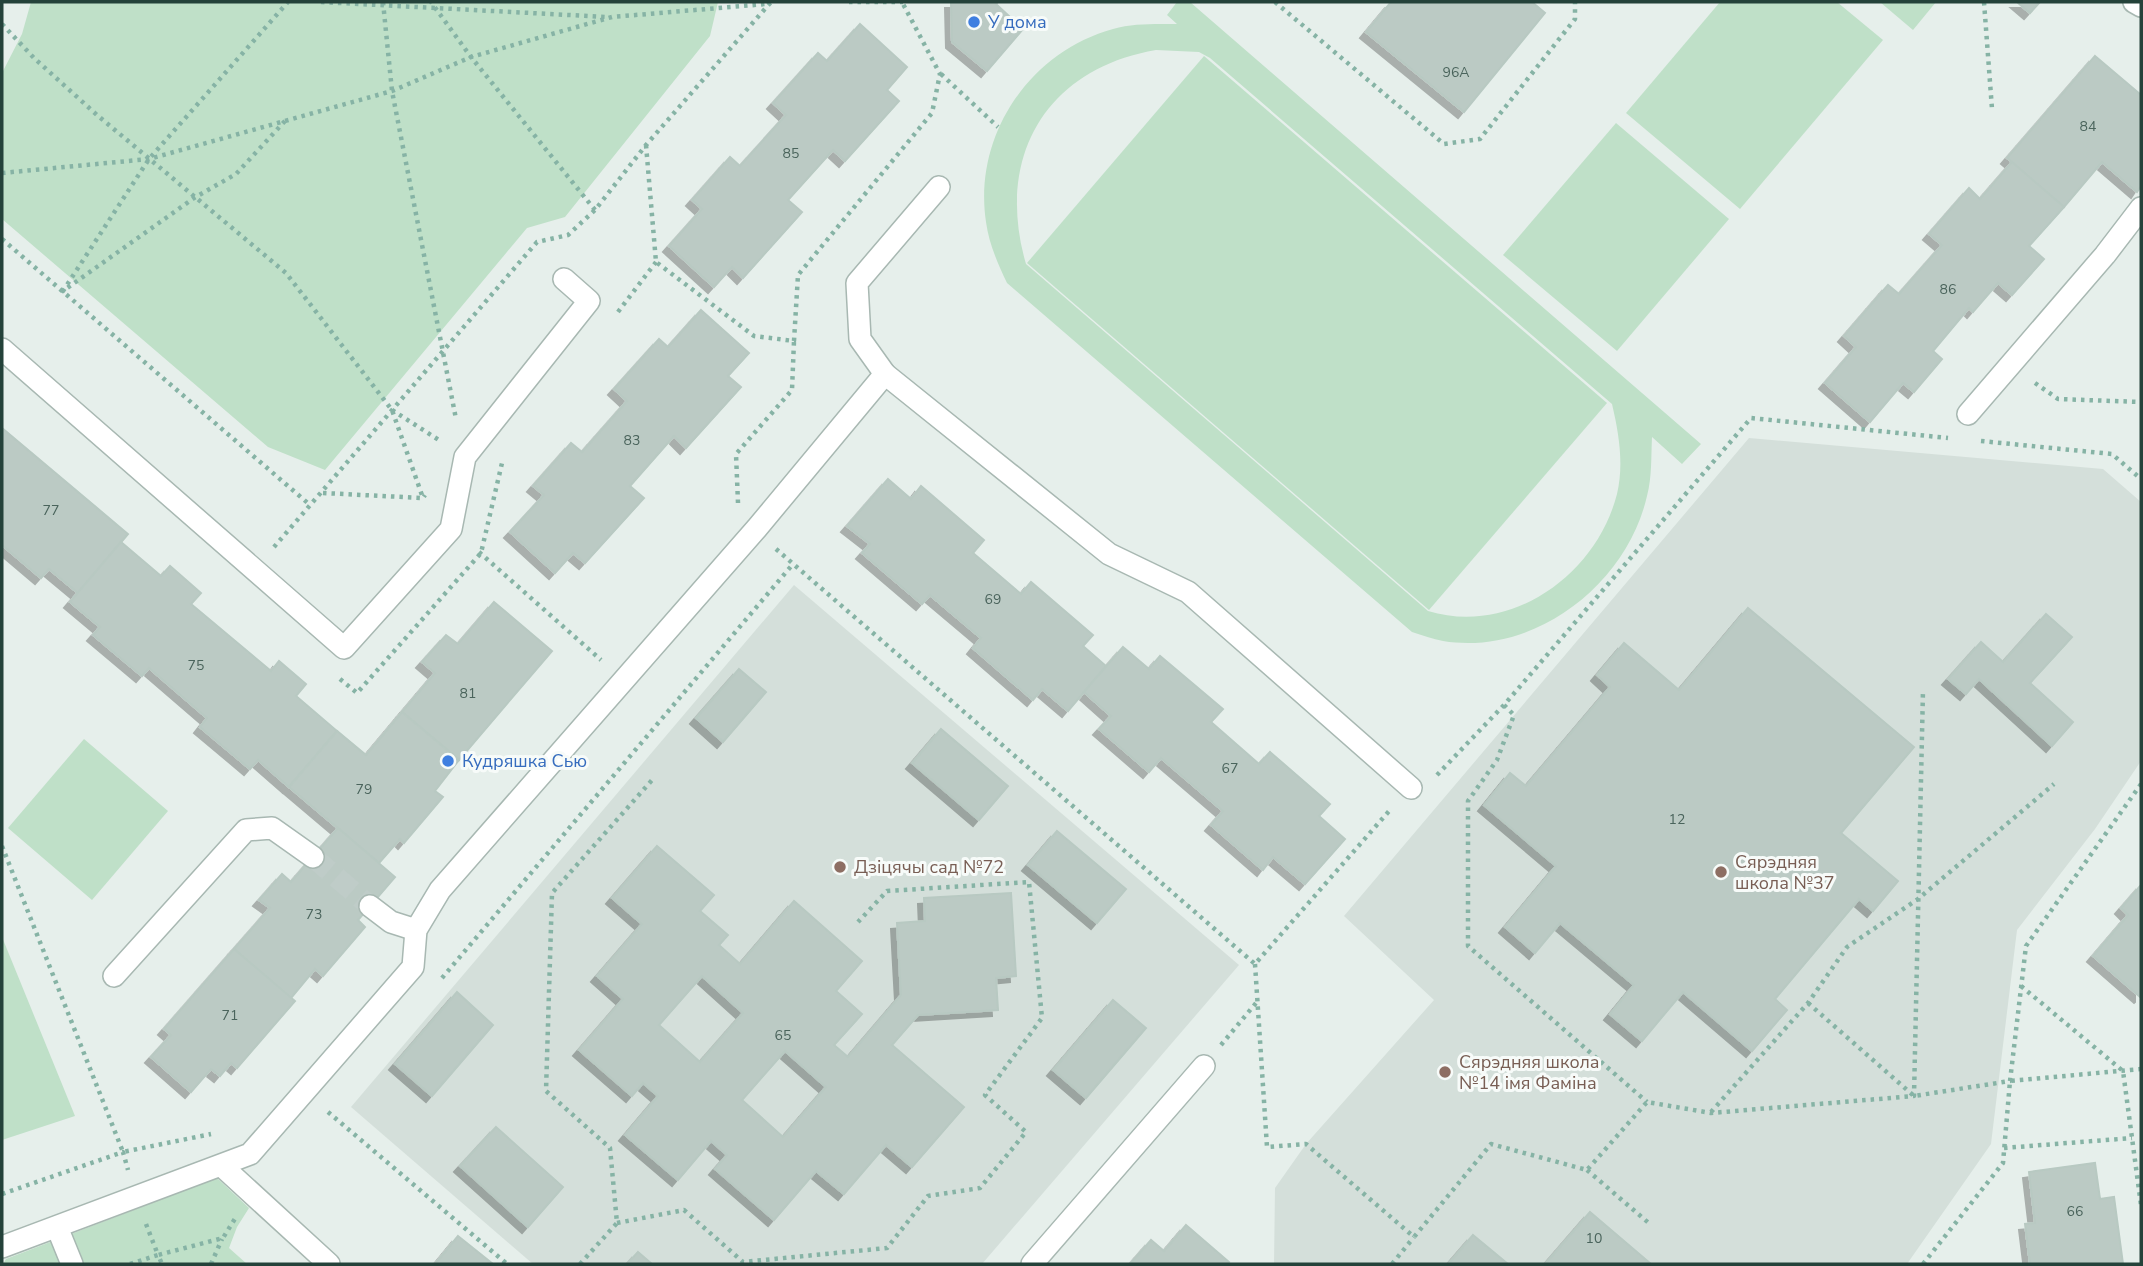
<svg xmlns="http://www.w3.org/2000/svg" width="2143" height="1266" font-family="'Nunito Sans',sans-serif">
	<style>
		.built { fill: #d4dfda }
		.green { fill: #bfe0c8; fill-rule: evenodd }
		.building { fill: #bbcac4; stroke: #b8c9c2; stroke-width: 2; fill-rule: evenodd; filter: url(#shadow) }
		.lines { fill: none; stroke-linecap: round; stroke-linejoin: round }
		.minor-tunnel { stroke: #bfccc8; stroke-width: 21; stroke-dasharray: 21 10; stroke-linecap: butt }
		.minor-casing { stroke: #a8b8b2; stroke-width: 24 }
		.path { stroke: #86b3a5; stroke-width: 4.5; stroke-dasharray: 3.5 5; stroke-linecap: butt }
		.minor { stroke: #fff; stroke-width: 21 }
		.shop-dot { fill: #3f7fe0; stroke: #f7fbf9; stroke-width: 2.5 }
		.education-dot { fill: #8d6e63; stroke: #f7fbf9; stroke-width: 2.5 }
		.labels { text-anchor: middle; stroke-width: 6; stroke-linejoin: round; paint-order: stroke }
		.number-label { font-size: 14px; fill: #4a645c }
		.shop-label { font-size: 18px; fill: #366cbe; stroke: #f7fbf9; text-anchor: start }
		.education-label { font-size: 18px; fill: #785e54; stroke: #f7fbf9; text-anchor: start }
	</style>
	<defs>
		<filter id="shadow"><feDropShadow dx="-6" dy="6" stdDeviation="0" flood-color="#0004"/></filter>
	</defs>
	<rect width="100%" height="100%" fill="#e6efeb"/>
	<g class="built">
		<polygon points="1749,438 2103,469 2141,502 2141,761 2095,829 2017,930 1991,1144 1907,1264 1274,1264 1275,1188 1306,1144 1434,1000 1344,916"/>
		<polygon points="794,585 1239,965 982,1264 533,1264 351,1107"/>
	</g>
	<g class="green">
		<polygon points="31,2 718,2 710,36 565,217 527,228 325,470 268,447 2,219 2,73 22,34"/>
		<path d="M1177 2H1190L1701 444 1682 464 1652 437C1651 457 1652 477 1647 496 1627 584 1535 656 1443 641 1433 639 1422 635 1412 632L1007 283C998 264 989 244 986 222 973 136 1029 52 1113 29 1134 23 1155 24 1177 24L1167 15ZM1156 50 1199 52 1210 58 1612 404C1619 434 1624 464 1617 494 1596 576 1510 636 1428 611L1026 264C995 158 1045 69 1156 50Z"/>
		<polygon points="1720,2 1837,2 1883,40 1740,209 1626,113"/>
		<polygon points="1880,2 1936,2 1913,30"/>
		<polygon points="1204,56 1607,403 1429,610 1027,263"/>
		<polygon points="1616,123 1729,219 1617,351 1503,255"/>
		<polygon points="84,739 168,811 92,900 8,828"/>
		<polygon points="2,937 75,1116 2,1140"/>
		<polygon points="217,1178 249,1208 237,1227 229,1248 247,1264 3,1264 6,1259"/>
	</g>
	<g class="building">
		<polygon points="951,2 998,2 996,4 1023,29 987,71 952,42"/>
		<polygon points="1391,2 1532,2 1545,13 1464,112 1366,32"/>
		<polygon points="2017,2 2040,2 2030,13"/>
		<polygon points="860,24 907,67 887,90 899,101 845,161 833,150 788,200 802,212 743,278 732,267 714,287 669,246 702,209 692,200 730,157 740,166 786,115 773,103 818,53 827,61"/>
		<polygon points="2095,56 2141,95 2141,186 2137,192 2102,162 2064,207 2007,158"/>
		<polygon points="2012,162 2064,207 2029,246 2044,259 2012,295 1998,283 1973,312 1969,308 1933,351 1942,359 1914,392 1903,383 1870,422 1825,383 1856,347 1844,336 1888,285 1899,294 1942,245 1929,234 1969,188 1980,199"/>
		<polygon points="701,310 749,353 728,376 741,387 686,448 674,436 630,486 644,498 585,563 573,553 555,573 510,532 544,495 533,486 571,443 582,452 627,401 614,389 659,339 668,347"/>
		<polygon points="2,428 128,534 78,593 49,569 41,578 2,545"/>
		<polygon points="888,479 911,499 921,486 984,540 973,553 1021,594 1031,582 1093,635 1083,646 1106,666 1068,711 1042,689 1033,700 973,648 981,638 930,595 922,604 862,553 870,544 847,526"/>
		<polygon points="121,542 161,576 170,566 201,593 191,604 271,671 279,661 306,684 296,696 337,731 289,787 258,760 250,769 200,727 207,718 149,668 142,676 93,635 100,627 70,602"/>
		<polygon points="494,602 552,651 459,760 402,712 435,673 422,662 446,635 458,644"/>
		<polygon points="1748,608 1914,747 1841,833 1898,881 1873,911 1859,899 1775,999 1787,1010 1752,1051 1683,992 1642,1041 1610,1014 1634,985 1560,923 1535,953 1505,927 1556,866 1484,805 1510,773 1526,786 1610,687 1597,675 1624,643 1679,690"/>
		<polygon points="2046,614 2072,637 2030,683 2073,722 2052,746 1979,679 1966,694 1948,679 1981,642 2003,662"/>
		<polygon points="1123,647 1149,669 1160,656 1223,709 1211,722 1259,764 1270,752 1330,804 1319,816 1345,839 1305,884 1273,857 1263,870 1211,825 1223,811 1161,758 1149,772 1099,729 1111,716 1084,692"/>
		<polygon points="739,669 766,692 723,742 696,718"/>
		<polygon points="402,712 459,760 435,791 443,797 404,843 400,839 379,863 289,787 337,731 366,755"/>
		<polygon points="941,729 1008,786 979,820 912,763"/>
		<polygon points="338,828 395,877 358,920 365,927 323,976 315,969 291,998 234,949 270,908 259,900 282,874 291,882"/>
		<polygon points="1057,831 1126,889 1097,923 1028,865"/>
		<path d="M657 846 714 895 700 911 728 935 719 945 740 964 794 901 862 961 836 991 862 1014 834 1045 848 1057 901 995 897 923 925 921 924 898 1011 893 1016 976 996 978 998 1010 918 1015 892 1045 964 1107 912 1167 886 1145 844 1194 816 1171 774 1220 715 1169 727 1155 711 1141 678 1180 625 1135 658 1096 643 1083 632 1096 579 1050 623 999 597 976 642 924 612 898ZM702 976 743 1013 700 1062 659 1025ZM785 1051 826 1087 783 1137 742 1100Z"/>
		<polygon points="2141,885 2141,996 2140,997 2093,956 2128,915 2121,908"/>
		<polygon points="234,949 295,1001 237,1068 231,1063 220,1076 211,1069 191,1092 151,1057 171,1035 164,1029"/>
		<polygon points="457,992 493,1025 432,1096 395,1064"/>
		<polygon points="1113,1000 1146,1028 1086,1098 1053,1070"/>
		<polygon points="496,1127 563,1187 528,1227 460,1166"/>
		<polygon points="2095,1163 2100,1199 2114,1197 2123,1264 2030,1264 2025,1224 2035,1223 2029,1172"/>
		<polygon points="1590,1212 1651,1264 1545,1264"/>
		<polygon points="1186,1225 1229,1262 1227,1264 1130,1264 1151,1240 1164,1251"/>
		<polygon points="1473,1235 1508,1264 1448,1264"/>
		<polygon points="458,1236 493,1264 435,1264"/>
		<polygon points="638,1252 652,1264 627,1264"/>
	</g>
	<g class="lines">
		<polyline class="minor-tunnel" points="313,857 370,906"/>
		<defs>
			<g id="minor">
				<polyline points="2134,2 2141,6"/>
				<polyline points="2,349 344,648 451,529 465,457 589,301 564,279"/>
				<polyline points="885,374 860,339 857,283 939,187"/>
				<polyline points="1968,414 2105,255 2141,208"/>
				<polyline points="370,906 391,922 416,930"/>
				<polyline points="114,976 246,830 272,828 313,857"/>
				<polyline points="223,1167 329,1264"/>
				<polyline points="57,1227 72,1264"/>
				<polyline points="2,1247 250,1154 413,967 416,930 440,890 757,528 885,374 1109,554 1188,592 1411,788"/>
				<polyline points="1032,1264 1204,1066"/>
			</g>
		</defs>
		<use href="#minor" class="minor-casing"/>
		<g class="path">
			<polyline points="321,2 607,17"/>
			<polyline points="383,2 392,91 456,419"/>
			<polyline points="849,2 903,2"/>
			<polyline points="1275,2 1444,144 1480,139 1575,19 1575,2"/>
			<polyline points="1984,2 1992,109"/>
			<polyline points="2,24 34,58 97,115 286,273 392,410 423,498 425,495"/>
			<polyline points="941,74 998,127"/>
			<polyline points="285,121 236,174 194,198 63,291 149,159 288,2"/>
			<polyline points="646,145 656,262 754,336 794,341 798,275 932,113 940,74 902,2"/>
			<polyline points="2,173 149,159 392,91 471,57 431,2"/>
			<polyline points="595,210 471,57 612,17 766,4"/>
			<polyline points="2,239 310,505"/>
			<polyline points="618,312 656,262"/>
			<polyline points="2035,383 2058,399 2141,402"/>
			<polyline points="392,410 442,442"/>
			<polyline points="1981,441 2112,454 2141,479"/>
			<polyline points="323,493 422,498"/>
			<polyline points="738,503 736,454 792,390 794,341"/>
			<polyline points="274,547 537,242 568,235 595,210 646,145 771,2"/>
			<polyline points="776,549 1255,964 1390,810"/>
			<polyline points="479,552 601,660"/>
			<polyline points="340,679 357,693 481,553 502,463"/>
			<polyline points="1504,705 1514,715 1497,760 1468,801 1468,946 1647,1102"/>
			<polyline points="1437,775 1504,705 1751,418 1948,438"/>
			<polyline points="2,846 123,1152 211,1134"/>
			<polyline points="1255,964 1267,1147 1306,1144 1414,1237 1491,1144 1587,1170 1647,1102 1711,1113 1914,1096 1923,690"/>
			<polyline points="442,978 793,564"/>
			<polyline points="2021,986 2123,1071 2141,1205"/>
			<polyline points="1808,1003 1914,1096 2010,1081 2026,946 2141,784"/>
			<polyline points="1221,1045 1256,1003"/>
			<polyline points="328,1112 507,1264"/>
			<polyline points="1711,1112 1808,1003 1847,947 1918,899 2054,784"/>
			<polyline points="2004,1148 2132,1138"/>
			<polyline points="1587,1170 1651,1225"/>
			<polyline points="2,1194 123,1152 128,1170"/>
			<polyline points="617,1223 684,1210 743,1262 887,1248 928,1196 980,1188 1026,1132 985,1095 1042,1018 1029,882 887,891 858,922"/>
			<polyline points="146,1224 158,1255 223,1238 236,1217"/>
			<polyline points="130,1264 158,1255 162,1264"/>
			<polyline points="211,1264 222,1239"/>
			<polyline points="580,1264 617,1223 610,1148 546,1091 552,893 653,779"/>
			<polyline points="1392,1264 1414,1237"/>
			<polyline points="1923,1264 2003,1163 2010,1081 2141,1069"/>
		</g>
		<use href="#minor" class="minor"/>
	</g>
	<g class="shop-dot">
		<circle cx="974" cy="22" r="7"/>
		<circle cx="448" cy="761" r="7"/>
	</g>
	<g class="education-dot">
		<circle cx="840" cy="867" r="7"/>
		<circle cx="1721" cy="872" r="7"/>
		<circle cx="1445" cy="1072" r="7"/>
	</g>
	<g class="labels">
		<g class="number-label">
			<text x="1456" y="77">96А</text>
			<text x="2088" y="131">84</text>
			<text x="791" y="158">85</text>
			<text x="1948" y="294">86</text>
			<text x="632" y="445">83</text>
			<text x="51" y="515">77</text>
			<text x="993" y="604">69</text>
			<text x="196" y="670">75</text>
			<text x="468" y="698">81</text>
			<text x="1230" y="773">67</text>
			<text x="364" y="794">79</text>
			<text x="1677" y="824">12</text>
			<text x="314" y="919">73</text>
			<text x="230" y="1020">71</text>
			<text x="783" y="1040">65</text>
			<text x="2075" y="1216">66</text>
			<text x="1594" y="1243">10</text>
		</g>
		<g class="shop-label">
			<text x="988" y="28">У дома</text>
			<text x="462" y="767">Кудряшка Сью</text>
		</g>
		<g class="education-label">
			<text x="1735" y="868">Сярэдняя<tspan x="1735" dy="21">школа №37</tspan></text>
			<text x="854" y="873">Дзіцячы сад №72</text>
			<text x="1459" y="1068">Сярэдняя школа<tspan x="1459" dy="21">№14 імя Фаміна</tspan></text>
		</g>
	</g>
	<rect width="2143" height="1266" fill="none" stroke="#24423a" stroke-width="7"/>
</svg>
